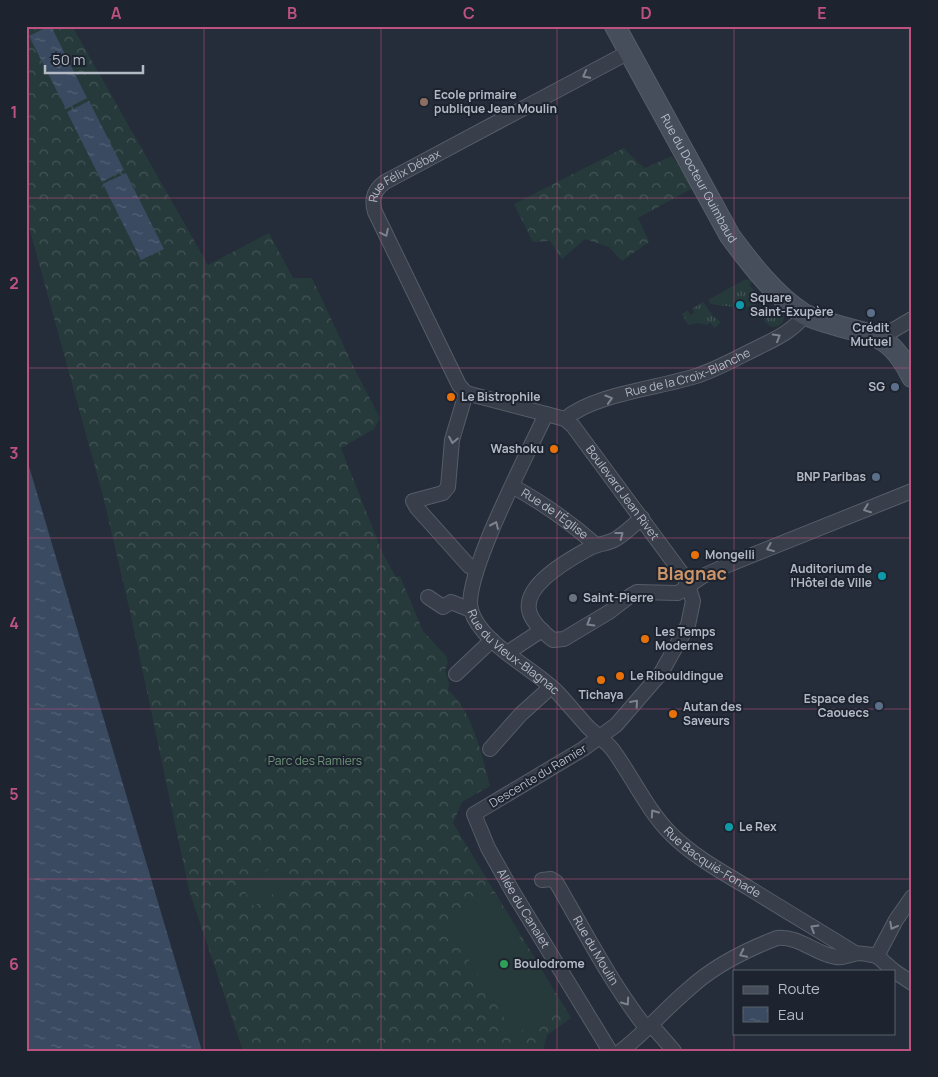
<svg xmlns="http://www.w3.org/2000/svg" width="938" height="1077" font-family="Manrope,sans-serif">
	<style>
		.grass { fill: url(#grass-tufts) }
		.forest { fill: url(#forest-crowns) }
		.garden { fill: #273a3b }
		.water { fill: url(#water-ripples) }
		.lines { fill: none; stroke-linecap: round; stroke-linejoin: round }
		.minor-casing { stroke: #565d68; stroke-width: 16 }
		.secondary-casing { stroke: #565d68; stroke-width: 22 }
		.minor { stroke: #383f4a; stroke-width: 14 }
		.secondary { stroke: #464e5c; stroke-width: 20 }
		.oneway { stroke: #7c838e }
		.grid { fill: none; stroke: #bd5180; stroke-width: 1; stroke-opacity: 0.55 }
		.education-dot { fill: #8d6e63; stroke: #1d242f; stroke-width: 2 }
		.culture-dot { fill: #0f9aa8; stroke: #1d242f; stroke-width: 2 }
		.service-dot { fill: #5c6f8a; stroke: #1d242f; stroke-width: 2 }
		.food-dot { fill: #e8710a; stroke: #1d242f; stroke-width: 2 }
		.worship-dot { fill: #6b7280; stroke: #1d242f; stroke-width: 2 }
		.leisure-dot { fill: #2e9e5b; stroke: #1d242f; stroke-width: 2 }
		.labels { text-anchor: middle; stroke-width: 4; stroke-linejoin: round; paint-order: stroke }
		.poi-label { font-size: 12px; font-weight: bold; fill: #b3bac6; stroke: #1d242f; text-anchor: start }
		.street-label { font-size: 12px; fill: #b3bac6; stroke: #1d242f }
		.park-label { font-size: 12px; fill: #6c9576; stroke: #1d242f }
		.district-label { font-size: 18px; font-weight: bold; fill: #cc9568; stroke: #1d242f }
		.neatline { fill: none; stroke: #bd5180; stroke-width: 2 }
		.grid-label { font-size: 16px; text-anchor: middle; font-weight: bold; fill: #bd5180 }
	</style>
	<defs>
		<pattern id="grass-tufts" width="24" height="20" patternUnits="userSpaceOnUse" patternTransform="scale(1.25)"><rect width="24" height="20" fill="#273a3b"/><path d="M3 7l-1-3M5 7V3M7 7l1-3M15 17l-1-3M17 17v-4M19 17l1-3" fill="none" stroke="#445456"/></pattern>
		<pattern id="forest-crowns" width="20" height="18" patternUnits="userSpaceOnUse" patternTransform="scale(1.25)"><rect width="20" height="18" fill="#273a3b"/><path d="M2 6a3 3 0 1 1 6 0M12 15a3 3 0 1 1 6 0" fill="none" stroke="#445456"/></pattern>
		<pattern id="water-ripples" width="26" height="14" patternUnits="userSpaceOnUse" patternTransform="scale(1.25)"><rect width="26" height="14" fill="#3a4a61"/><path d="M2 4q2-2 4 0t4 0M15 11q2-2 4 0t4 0" fill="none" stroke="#546276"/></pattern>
	</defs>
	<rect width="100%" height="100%" fill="#242d39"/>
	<g class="grass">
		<polygon points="751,279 753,281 749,285 762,299 753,307 745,307 741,310 738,310 734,307 711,304 708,300 744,280"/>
		<polygon points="703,302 713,316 721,322 715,328 710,323 707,325 698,323 688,325 682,314 688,310 690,315 694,313 693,308"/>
		<circle cx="774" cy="317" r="10"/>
	</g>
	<g class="forest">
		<path d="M26 26H72L208 265 269 233 293 278H312L355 370 380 418 374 429 341 448 383 554 396 577 400 576 423 631 446 656 448 663 445 670 449 683 448 690C474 714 481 753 490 786L462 802 453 823 571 1018 547 1035 543 1051H243L189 890 131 616 104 500 26 216Z"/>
		<polygon points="624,148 636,161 645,168 672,156 693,188 638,218 649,242 622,261 609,247 585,239 562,259 550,241 533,242 514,204"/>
	</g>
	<g class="garden">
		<polygon points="277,864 289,884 254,906 242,887"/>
		<polygon points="492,893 562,1006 515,1035 445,922"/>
	</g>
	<g class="water">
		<polygon points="49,26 51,26 87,98 66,109 29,36"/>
		<polygon points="89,101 124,170 102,182 67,112"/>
		<polygon points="126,173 164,249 141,260 103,184"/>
		<polygon points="26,456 202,1051 26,1051"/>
	</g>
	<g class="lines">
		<defs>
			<g id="minor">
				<polyline points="880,338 912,319"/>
				<path id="s1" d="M466 393 565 419 573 426 683 575 688 585 693 601 688 625 661 673 616 725 583 749 474 814 488 848 514 894 610 1051"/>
				<path id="s2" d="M466 393 459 385 375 212C371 199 374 190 385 182L629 52"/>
				<polyline points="466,393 452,440 448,487 443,493 413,501 417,508 469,566 476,570"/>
				<path id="s3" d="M546 414C530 450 462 577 471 610 481 644 535 669 558 693 568 704 578 716 588 727 597 736 608 742 615 753 634 780 648 811 671 834 693 856 722 872 749 888 784 910 820 931 855 953"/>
				<path id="s4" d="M565 419C594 394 659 388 696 376 718 369 738 357 759 347 775 339 795 330 805 314"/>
				<path id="s5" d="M512 486C543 503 570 522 596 545"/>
				<path d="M642 518C633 525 624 535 614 540 606 544 597 544 588 549 570 559 524 584 529 610 531 621 544 633 553 640L564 639 609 612 630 596 637 592 678 593 703 576 730 564 912 491"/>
				<polyline points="428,597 443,607 451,602 471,610"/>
				<polyline points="507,653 542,630"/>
				<polyline points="456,674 492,640"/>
				<polyline points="490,749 521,714 551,687"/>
				<path id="s6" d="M542 880 551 879 556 882C585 932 611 983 647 1029"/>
				<polyline points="877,956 896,920 912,897"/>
				<polyline points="877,956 894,971"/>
				<polyline points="894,971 912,983"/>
				<polyline points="650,1026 654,1028 674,1051"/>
				<path d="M621 1051C646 1032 666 1008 690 988 715 965 746 950 777 938 796 936 810 949 828 955 842 959 842 957 854 954 860 952 870 955 877 956"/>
			</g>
			<g id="secondary">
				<path id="s7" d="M615 26 730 236C750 263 775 296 804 314 812 318 821 321 829 323 873 337 889 331 912 377"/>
			</g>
		</defs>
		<use href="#minor" class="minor-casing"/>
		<use href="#secondary" class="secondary-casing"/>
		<use href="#minor" class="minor"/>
		<use href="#secondary" class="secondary"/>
	</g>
	<defs><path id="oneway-chevron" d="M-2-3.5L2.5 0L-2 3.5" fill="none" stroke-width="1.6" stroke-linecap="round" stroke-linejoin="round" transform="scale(1.25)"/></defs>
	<g class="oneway">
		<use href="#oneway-chevron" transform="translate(586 75) rotate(152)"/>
		<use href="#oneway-chevron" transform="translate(385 233) rotate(64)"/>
		<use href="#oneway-chevron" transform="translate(777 337) rotate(-30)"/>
		<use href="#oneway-chevron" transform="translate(609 399) rotate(-17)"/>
		<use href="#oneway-chevron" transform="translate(453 440) rotate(101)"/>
		<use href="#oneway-chevron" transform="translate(867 509) rotate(159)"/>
		<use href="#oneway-chevron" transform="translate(495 525) rotate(-66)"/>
		<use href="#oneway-chevron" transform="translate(620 535) rotate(-37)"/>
		<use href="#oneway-chevron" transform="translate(770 548) rotate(158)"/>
		<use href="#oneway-chevron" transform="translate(590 623) rotate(149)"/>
		<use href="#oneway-chevron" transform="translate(635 703) rotate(-49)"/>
		<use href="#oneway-chevron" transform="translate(654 813) rotate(-125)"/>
		<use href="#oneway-chevron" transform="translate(893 926) rotate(118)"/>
		<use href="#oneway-chevron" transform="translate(814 928) rotate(-149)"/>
		<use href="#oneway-chevron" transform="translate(743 954) rotate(154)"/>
		<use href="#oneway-chevron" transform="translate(626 1002) rotate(55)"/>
	</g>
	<path class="grid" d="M204 26V1051M381 26V1051M557 26V1051M734 26V1051M26 198H912M26 368H912M26 538H912M26 709H912M26 879H912"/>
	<circle class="education-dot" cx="424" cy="102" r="5"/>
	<g class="culture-dot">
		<circle cx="740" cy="305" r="5"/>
		<circle cx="882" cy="576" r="5"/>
		<circle cx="729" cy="827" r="5"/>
	</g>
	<g class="service-dot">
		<circle cx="871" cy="313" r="5"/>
		<circle cx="895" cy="387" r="5"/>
		<circle cx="876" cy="477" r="5"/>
		<circle cx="879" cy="706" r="5"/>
	</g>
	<g class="food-dot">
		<circle cx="451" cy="397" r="5"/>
		<circle cx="554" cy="449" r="5"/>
		<circle cx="695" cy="555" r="5"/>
		<circle cx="645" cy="639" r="5"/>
		<circle cx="620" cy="676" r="5"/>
		<circle cx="601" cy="680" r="5"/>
		<circle cx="673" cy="714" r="5"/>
	</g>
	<circle class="worship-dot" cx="573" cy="598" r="5"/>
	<circle class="leisure-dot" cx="504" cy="964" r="5"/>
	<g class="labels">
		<g class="poi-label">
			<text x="434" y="99">Ecole primaire<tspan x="434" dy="14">publique Jean Moulin</tspan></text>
			<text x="750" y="302">Square<tspan x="750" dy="14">Saint-Exupère</tspan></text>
			<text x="871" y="332" text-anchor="middle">Crédit<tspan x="871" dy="14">Mutuel</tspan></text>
			<text x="885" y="391" text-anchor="end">SG</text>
			<text x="461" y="401">Le Bistrophile</text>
			<text x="544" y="453" text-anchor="end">Washoku</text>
			<text x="866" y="481" text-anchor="end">BNP Paribas</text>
			<text x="705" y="559">Mongelli</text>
			<text x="872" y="573" text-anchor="end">Auditorium de<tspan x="872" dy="14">l'Hôtel de Ville</tspan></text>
			<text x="583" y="602">Saint-Pierre</text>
			<text x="655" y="636">Les Temps<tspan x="655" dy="14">Modernes</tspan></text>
			<text x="630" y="680">Le Ribouldingue</text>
			<text x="601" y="699" text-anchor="middle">Tichaya</text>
			<text x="869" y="703" text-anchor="end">Espace des<tspan x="869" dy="14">Caouecs</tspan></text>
			<text x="683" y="711">Autan des<tspan x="683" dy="14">Saveurs</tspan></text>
			<text x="739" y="831">Le Rex</text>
			<text x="514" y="968">Boulodrome</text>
		</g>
		<g class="street-label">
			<text dy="4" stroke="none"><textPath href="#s2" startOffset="256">Rue Félix Débax</textPath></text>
			<text dy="4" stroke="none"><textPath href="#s7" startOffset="174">Rue du Docteur Guimbaud</textPath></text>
			<text dy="4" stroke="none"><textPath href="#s4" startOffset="132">Rue de la Croix-Blanche</textPath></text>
			<text dy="4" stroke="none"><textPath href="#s1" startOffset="196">Boulevard Jean Rivet</textPath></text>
			<text dy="4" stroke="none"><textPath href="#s5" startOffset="51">Rue de l'Église</textPath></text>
			<text dy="4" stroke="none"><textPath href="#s3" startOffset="272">Rue du Vieux-Blagnac</textPath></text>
			<text transform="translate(538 776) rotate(-31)" y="4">Descente du Ramier</text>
			<text dy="4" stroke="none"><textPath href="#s3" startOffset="565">Rue Bacquié-Fonade</textPath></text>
			<text dy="4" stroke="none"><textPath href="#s1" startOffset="749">Allée du Canalet</textPath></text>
			<text dy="4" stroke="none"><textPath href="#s6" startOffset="94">Rue du Moulin</textPath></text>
		</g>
		<g class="park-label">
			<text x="315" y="765">Parc des Ramiers</text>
		</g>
		<g class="district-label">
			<text x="692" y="580">Blagnac</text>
		</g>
	</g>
	<rect width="938" height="1077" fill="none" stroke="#1d242f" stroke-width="55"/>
	<rect x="733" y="970" width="162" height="65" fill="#1d242f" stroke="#59606b"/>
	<rect x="743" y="986" width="25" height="8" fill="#464e5c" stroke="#59606b"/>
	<text x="778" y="994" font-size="15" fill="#b3bac6">Route</text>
	<rect x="743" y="1007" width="25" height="15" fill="url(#water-ripples)" stroke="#59606b"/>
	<text x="778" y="1020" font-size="15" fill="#b3bac6">Eau</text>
	<path d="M45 65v8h98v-8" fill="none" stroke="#b3bac6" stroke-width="2.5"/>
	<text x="52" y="65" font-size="15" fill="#b3bac6" stroke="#1d242f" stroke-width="4" paint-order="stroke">50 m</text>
	<rect x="28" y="28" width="882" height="1022" class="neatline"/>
	<g class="grid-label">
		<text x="116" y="19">A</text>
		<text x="292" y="19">B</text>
		<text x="469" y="19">C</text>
		<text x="646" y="19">D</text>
		<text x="822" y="19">E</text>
		<text x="14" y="118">1</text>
		<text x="14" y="289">2</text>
		<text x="14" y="459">3</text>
		<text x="14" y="629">4</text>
		<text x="14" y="800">5</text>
		<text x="14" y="970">6</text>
	</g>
</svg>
